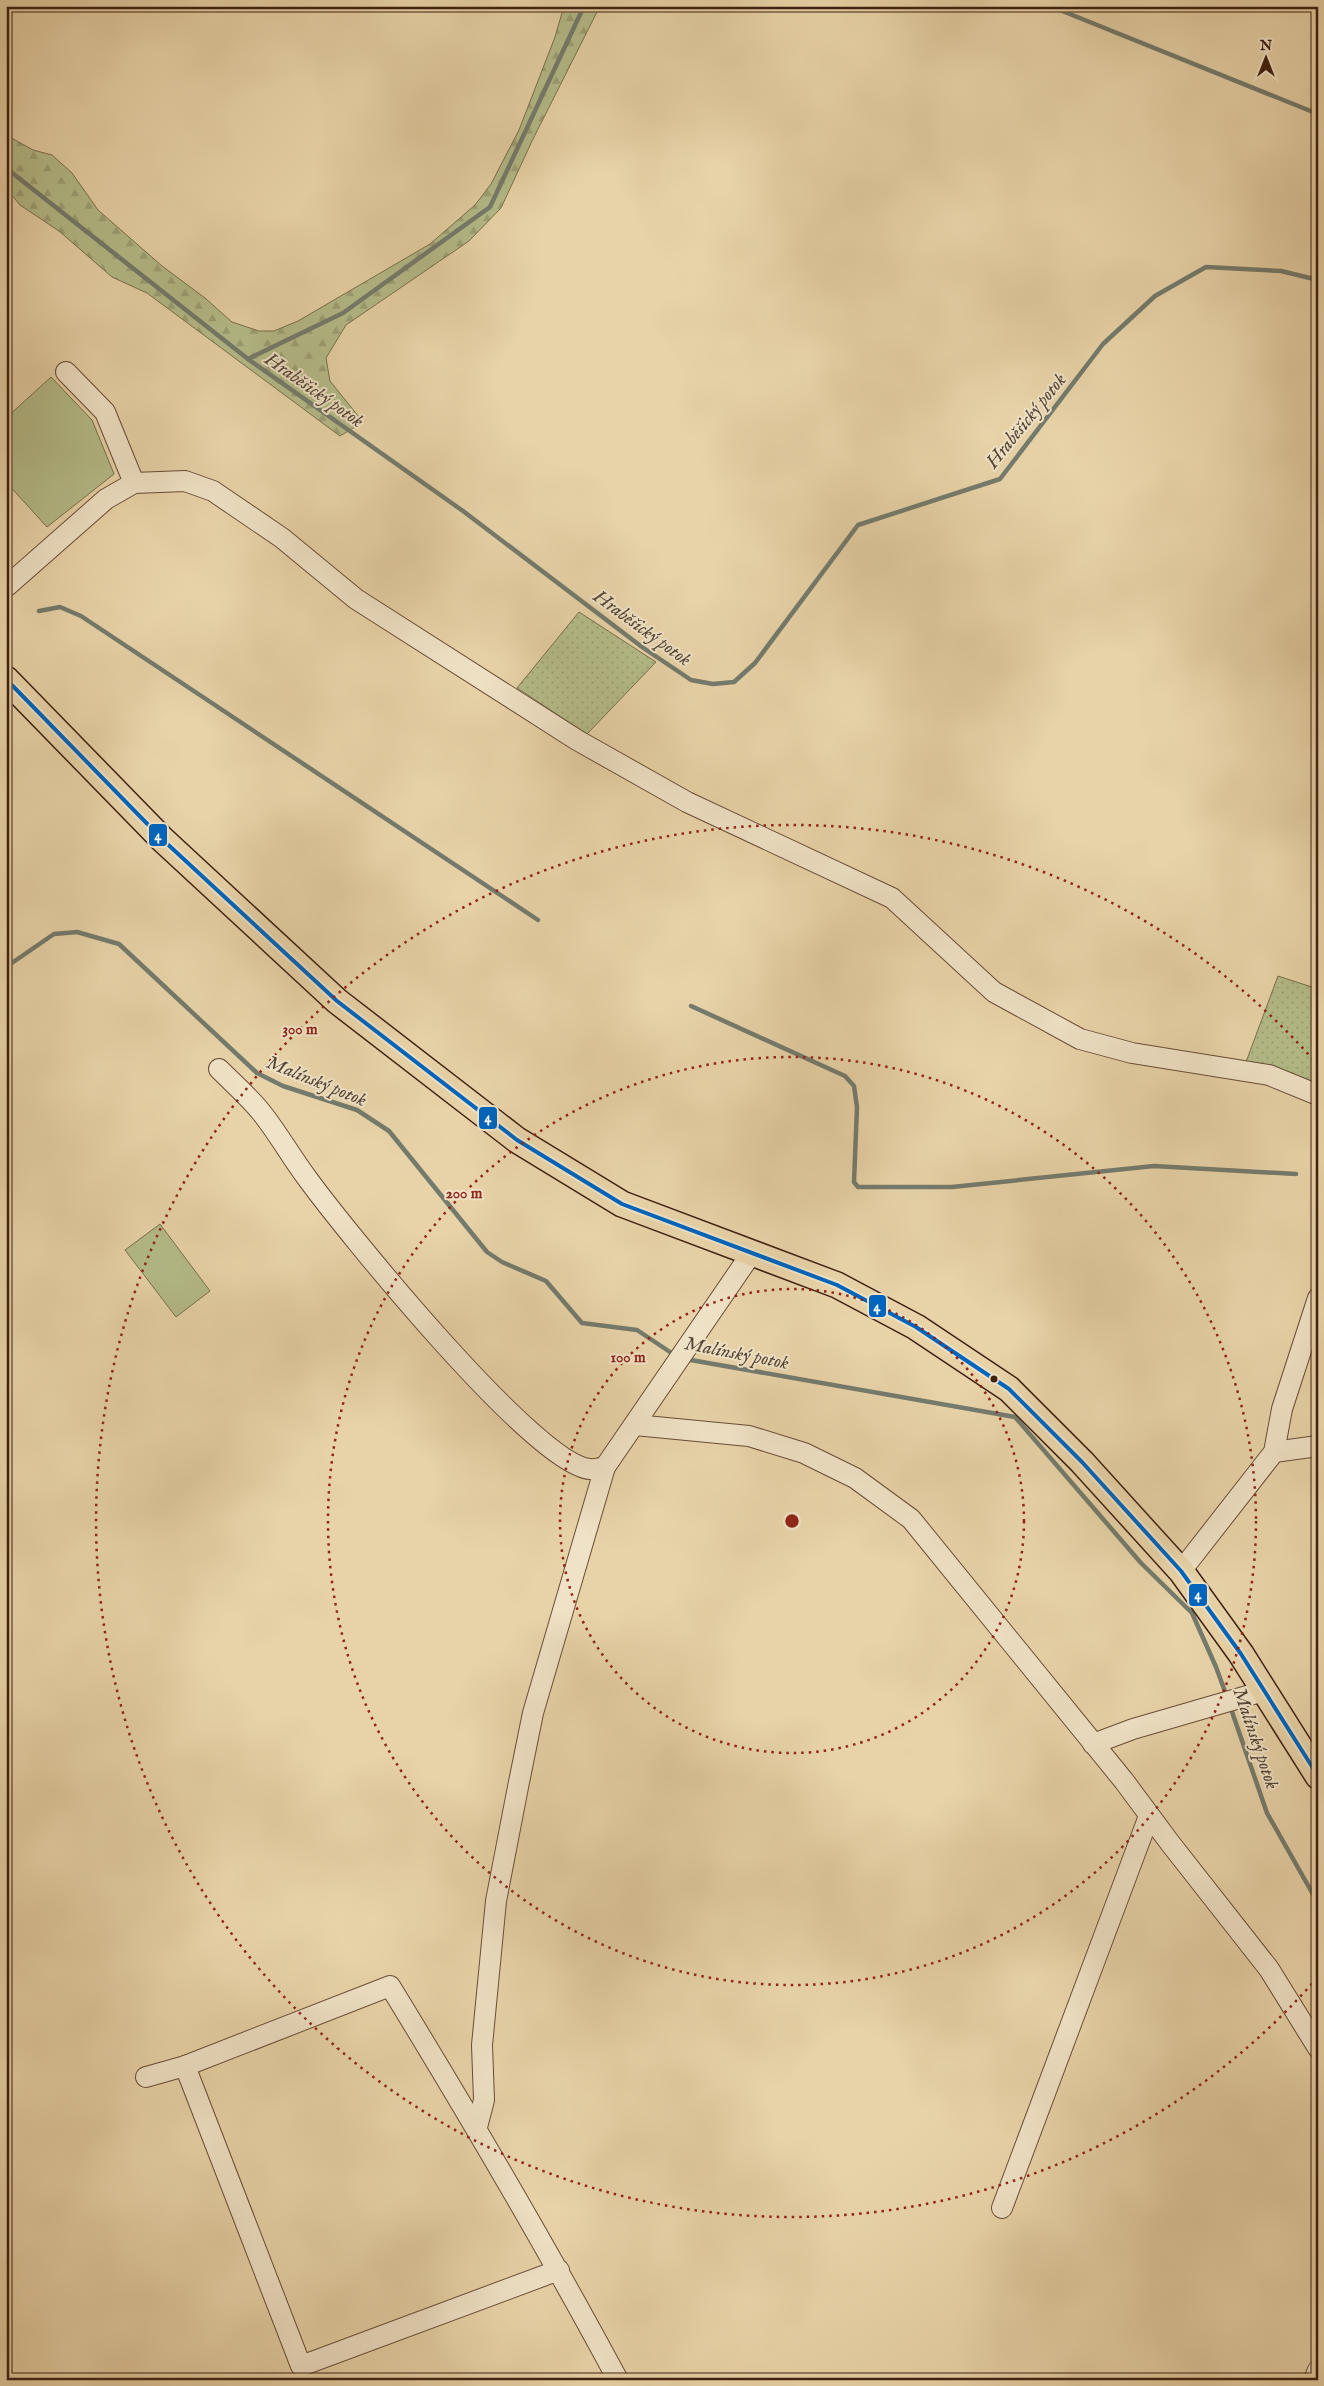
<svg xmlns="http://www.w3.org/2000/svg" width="1324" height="2386" font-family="'IM FELL English',serif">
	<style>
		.grass { fill: url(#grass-dots); stroke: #7a6e4d }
		.forest { fill: url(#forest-firs); stroke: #7a6e4d }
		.green { fill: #b4bc89; stroke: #7a6e4d }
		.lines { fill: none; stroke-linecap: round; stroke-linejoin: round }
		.stream { stroke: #747b6d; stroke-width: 4.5 }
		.minor-casing { stroke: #694d37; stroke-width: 22 }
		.major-casing { stroke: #3f2011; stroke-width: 28 }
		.minor { stroke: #f0e2c6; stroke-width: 20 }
		.major { stroke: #e8d3a8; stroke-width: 25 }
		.bus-1-casing { stroke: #f0e2c6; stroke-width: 8 }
		.bus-1 { stroke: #0065bd; stroke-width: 4 }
		.ring { fill: none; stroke: #8f2418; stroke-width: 2.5; stroke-dasharray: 2.5 5 }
		.bus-dot { fill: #3f2011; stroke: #f0e2c6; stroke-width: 2 }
		.labels { text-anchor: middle; stroke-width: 4; stroke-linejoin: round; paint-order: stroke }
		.water-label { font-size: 19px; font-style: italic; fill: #554638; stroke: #f0e2c6 }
		.centre { fill: #8f2418; stroke: #f0e2c6; stroke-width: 2.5 }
		.ring-label { font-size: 15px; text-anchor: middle; font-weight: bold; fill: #8f2418; stroke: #f0e2c6; stroke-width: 4; stroke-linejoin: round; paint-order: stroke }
		.line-badge { stroke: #f0e2c6; stroke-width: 2 }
		.badge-label { font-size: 14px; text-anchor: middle; font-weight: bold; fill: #fff }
	</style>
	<defs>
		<pattern id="grass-dots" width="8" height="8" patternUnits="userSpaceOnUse" patternTransform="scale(1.25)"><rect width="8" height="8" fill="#b4bc89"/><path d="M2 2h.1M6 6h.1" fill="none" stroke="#9ca175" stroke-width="1.8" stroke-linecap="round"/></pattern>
		<pattern id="forest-firs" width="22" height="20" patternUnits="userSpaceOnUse" patternTransform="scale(1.25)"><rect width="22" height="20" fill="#b4bc89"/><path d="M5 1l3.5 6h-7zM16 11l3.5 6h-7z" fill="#9ca175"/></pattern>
	</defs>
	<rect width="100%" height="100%" fill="#e8d3a8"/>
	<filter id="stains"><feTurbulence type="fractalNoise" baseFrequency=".004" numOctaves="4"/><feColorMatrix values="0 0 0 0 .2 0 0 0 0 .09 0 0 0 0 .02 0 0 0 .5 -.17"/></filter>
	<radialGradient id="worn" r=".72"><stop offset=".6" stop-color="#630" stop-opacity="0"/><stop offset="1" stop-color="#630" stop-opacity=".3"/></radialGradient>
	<g class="grass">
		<polygon points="579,612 656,662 587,734 517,688"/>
		<polygon points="1278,976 1318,989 1318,1087 1246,1062"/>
	</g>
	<polygon class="forest" points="564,6 600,6 532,141 501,208 469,241 346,325 326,358 330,381 363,422 340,436 147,293 112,277 59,231 20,205 6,188 6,135 33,150 52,155 72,173 98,210 162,266 205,298 232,322 259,331 274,331 298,321 430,244 475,205 491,184 519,130 555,37"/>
	<g class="green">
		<polygon points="51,377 92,420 114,474 47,527 6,482 6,418"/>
		<polygon points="160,1224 210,1291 176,1317 125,1250"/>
	</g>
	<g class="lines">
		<g class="stream">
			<polyline points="1050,6 1318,114"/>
			<polyline points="6,168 248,359 463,511 642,647 691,680 713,684 734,682 755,663 858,525 1000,479 1103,344 1155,296 1206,267 1281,271 1318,280"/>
			<polyline points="248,359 343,313 490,207 584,6"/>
			<polyline points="39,611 60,607 81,616 538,920"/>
			<polyline points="6,967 54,934 77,932 119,944 257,1073 283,1086 357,1110 389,1131 487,1252 502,1262 546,1281 582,1323 637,1330 676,1356"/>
			<polyline points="691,1006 845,1076 854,1086 857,1107 854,1182 858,1187 952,1187 1154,1166 1296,1174"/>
			<polyline points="685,1359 1015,1417 1141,1563 1192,1613 1216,1667 1227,1697"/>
			<polyline points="1230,1706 1267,1813 1318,1903"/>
		</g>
		<defs>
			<g id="minor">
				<polyline points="66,372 105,412 134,483"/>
				<polyline points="6,587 106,499 134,483 185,481 213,491 282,538 356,599 577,740 687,802 892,898 994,992 1080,1039 1132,1053 1269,1075 1318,1095"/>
				<path d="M219 1069C233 1083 249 1097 261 1112 278 1133 291 1157 307 1178 344 1229 536 1466 590 1469 595 1470 601 1468 605 1467"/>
				<polyline points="635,1425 749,1436 804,1453 855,1478 911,1519 1124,1781 1170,1843 1269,1969 1318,2048"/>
				<polyline points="1274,1452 1318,1446"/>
				<polyline points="1181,1571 1274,1452 1282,1409 1318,1298"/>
				<polyline points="1093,1744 1133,1729 1264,1691"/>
				<polyline points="185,2066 301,2366 559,2270"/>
				<path d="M146 2077 185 2066 390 1986C469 2115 546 2246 618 2380"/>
				<polyline points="477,2127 484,2100 482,2045 496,1901 518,1787 533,1713 605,1467 751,1254"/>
				<polyline points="1002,2208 1149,1816"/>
				<polyline points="1314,2380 1318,2370"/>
			</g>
			<polyline id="major" points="6,679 162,839 337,1001 517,1140 622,1204 837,1285 916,1327 1009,1389 1082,1462 1181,1571 1241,1654 1318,1776"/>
		</defs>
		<use href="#minor" class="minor-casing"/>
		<use href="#major" class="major-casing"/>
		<use href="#minor" class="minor"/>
		<use href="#major" class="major"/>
		<defs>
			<polyline id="bus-1" points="6,679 162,839 337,1001 517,1140 622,1204 837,1285 916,1327 1009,1389 1082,1462 1181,1571 1241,1654 1318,1776"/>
		</defs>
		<use href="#bus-1" class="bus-1-casing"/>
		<use href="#bus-1" class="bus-1"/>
	</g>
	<g class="ring">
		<circle cx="792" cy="1521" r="232"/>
		<circle cx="792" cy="1521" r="464"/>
		<path d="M1317 1978A696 696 0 1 1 1317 1064"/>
	</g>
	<circle class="bus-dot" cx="994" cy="1379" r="4.5"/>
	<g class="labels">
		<g class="water-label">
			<text transform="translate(315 389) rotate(35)" y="7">Hraběšický potok</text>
			<text transform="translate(1025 420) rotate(-51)" y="7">Hraběšický potok</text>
			<text transform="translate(643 627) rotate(36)" y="7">Hraběšický potok</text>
			<text transform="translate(317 1080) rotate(22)" y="7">Malínský potok</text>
			<text transform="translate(737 1352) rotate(11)" y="7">Malínský potok</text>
			<text transform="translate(1257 1738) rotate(71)" y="7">Malínský potok</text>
		</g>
	</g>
	<circle cx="792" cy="1521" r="8" class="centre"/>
	<g class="ring-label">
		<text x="300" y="1034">300 m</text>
		<text x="464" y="1198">200 m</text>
		<text x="628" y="1362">100 m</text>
	</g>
	<g class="line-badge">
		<rect x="148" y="823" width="20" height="24" rx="5" fill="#0065bd"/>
		<rect x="478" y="1106" width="20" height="24" rx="5" fill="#0065bd"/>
		<rect x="868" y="1294" width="19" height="24" rx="5" fill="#0065bd"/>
		<rect x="1188" y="1583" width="20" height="24" rx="5" fill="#0065bd"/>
	</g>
	<g class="badge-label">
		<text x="158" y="840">4</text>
		<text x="488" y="1122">4</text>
		<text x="877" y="1311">4</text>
		<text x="1198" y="1599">4</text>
	</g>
	<rect width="1324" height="2386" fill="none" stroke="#e8d3a8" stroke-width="25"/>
	<rect x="8" y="8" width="1309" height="2371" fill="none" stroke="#3f2011" stroke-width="2.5"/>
	<rect x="12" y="12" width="1299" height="2361" fill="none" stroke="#3f2011"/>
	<g transform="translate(1266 58)" stroke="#f0e2c6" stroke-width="4" paint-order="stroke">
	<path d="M0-4L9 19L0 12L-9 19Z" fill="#3f2011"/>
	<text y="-8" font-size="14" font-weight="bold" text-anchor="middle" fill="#3f2011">N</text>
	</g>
	<rect width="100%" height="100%" filter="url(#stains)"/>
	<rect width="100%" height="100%" fill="url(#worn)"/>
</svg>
